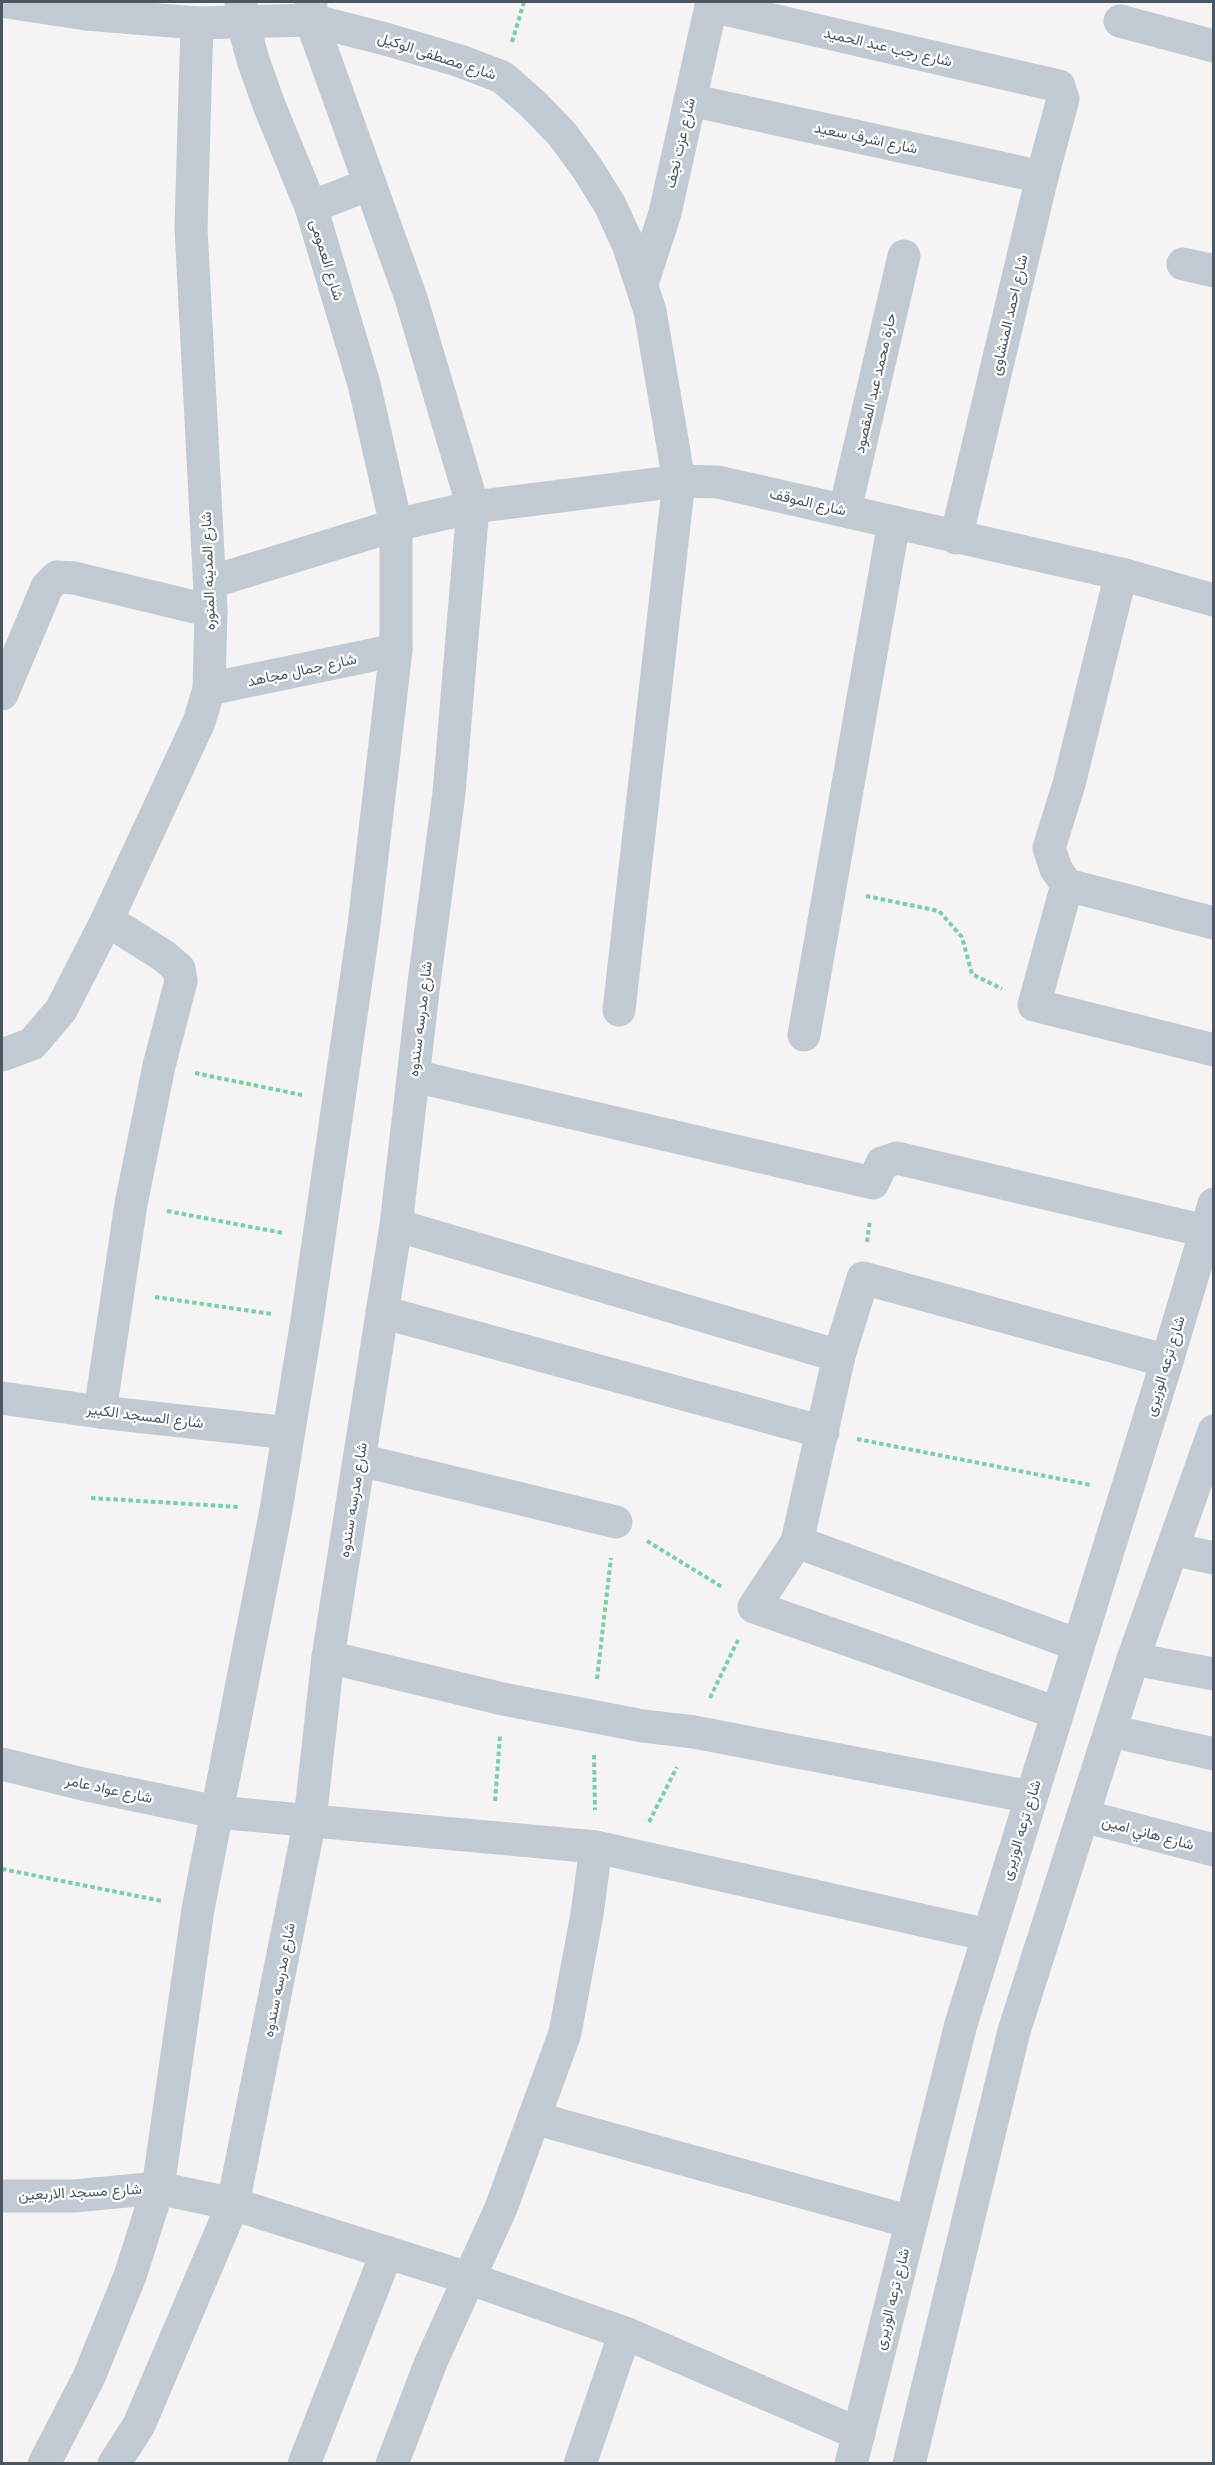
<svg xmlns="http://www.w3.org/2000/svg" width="1215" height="2465" font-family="'DM Sans',Vazirmatn,sans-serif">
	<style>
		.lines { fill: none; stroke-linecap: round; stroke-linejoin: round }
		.path { stroke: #7ad0a6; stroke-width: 4; stroke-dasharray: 4.5 3; stroke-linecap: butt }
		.street { stroke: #c1cad2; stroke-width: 33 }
		.labels { text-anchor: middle; stroke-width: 4.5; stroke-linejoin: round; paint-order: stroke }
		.street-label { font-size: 15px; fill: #4a5661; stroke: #fff }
	</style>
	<rect width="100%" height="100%" fill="#f5f3f3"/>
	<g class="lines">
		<g class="path">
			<polyline points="512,42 524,2"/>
			<polyline points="866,896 939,911 962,937 972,974 1002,989"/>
			<polyline points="195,1073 302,1095"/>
			<polyline points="167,1211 283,1233"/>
			<polyline points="867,1242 870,1220"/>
			<polyline points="155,1297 272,1314"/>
			<polyline points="857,1439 1091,1485"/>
			<polyline points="91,1498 239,1507"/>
			<polyline points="647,1541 722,1587"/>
			<polyline points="597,1679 611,1558"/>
			<polyline points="710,1698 738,1640"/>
			<polyline points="594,1755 595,1810"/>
			<polyline points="495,1801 500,1736"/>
			<polyline points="649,1822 677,1767"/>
			<polyline points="2,1869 162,1901"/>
		</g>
		<g class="street">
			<polyline points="7,2 86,14 197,23 311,20 389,40 460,61 502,77 533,104 562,134 587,168 610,205 628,244 650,311 679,481 619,1010"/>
			<polyline points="711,6 1059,86 1063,99 1042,177 956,538"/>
			<polyline points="1120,21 1214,46"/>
			<polyline points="690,100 1042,177"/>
			<polyline points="311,207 370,184"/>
			<polyline points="1183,264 1214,271"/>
			<polyline points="642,284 665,213 712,2"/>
			<polyline points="845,510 904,256"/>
			<polyline points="1121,574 1069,784 1049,848 1056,869 1067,885 1214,923"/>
			<polyline points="211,582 396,525 473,507 679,481 718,482 1121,574 1214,600"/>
			<polyline points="209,689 396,650"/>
			<polyline points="2,694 47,587 57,577 74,578 211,611"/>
			<polyline points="1067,885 1034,1005 1214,1050"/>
			<polyline points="804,1035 894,522"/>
			<polyline points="2,1055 32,1044 61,1010 107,920 199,722 209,689 211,611 191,228 197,23"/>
			<polyline points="414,1076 873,1183 882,1163 897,1158 1205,1231"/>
			<polyline points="396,1225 839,1356"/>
			<polyline points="382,1312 823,1432"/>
			<polyline points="2,1398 100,1412 288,1433"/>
			<polyline points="100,1412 131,1204 159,1066 181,981 179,969 164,956 107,920"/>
			<polyline points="360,1460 616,1522"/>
			<polyline points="797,1542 1078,1645"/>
			<polyline points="1172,1549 1214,1558"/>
			<polyline points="328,1657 503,1699 643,1726 694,1732 1031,1797"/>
			<polyline points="1133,1659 1214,1674"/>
			<polyline points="1057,1713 754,1607 797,1542 839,1356 863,1278 1167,1361"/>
			<polyline points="1110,1731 1214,1754"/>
			<polyline points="2,1764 83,1784 216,1812 596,1847 988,1935"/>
			<polyline points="1083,1816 1214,1850"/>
			<polyline points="534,2118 911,2222"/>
			<polyline points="2,2196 74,2196 158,2188 233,2204 468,2278 625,2333 859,2434"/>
			<polyline points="44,2464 89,2377 130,2276 158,2188 198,1909 276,1510 307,1320 364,925 396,650 396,525 364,384 311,207 269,105 253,60 243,23 241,2"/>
			<polyline points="114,2464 139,2425 233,2204 310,1820 328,1657 396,1225 424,983 449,793 473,507 411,298 311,20 311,2"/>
			<polyline points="304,2464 387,2252"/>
			<polyline points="392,2464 431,2362 501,2208 565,2033 587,1914 596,1847"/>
			<polyline points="580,2464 625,2333"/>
			<polyline points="851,2464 961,2024 1167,1361 1214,1204"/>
			<polyline points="909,2464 1014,2031 1133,1659 1214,1431"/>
		</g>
	</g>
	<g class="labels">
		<g class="street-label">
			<text transform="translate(888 47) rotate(13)" y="5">شارع رجب عبد الحميد</text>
			<text transform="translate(437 56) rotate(18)" y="5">شارع مصطفى الوكيل</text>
			<text transform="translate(866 138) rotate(12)" y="5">شارع اشرف سعيد</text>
			<text transform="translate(680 143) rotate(-77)" y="5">شارع عزت نجف</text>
			<text transform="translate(327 260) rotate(73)" y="5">شارع العمومى</text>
			<text transform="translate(1009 315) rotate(-77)" y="5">شارع احمد المنشاوى</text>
			<text transform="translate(875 383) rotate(-77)" y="5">حارة محمد عبد المقصود</text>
			<text transform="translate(808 502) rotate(13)" y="5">شارع الموقف</text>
			<text transform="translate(208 571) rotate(-92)" y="5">شارع المدينه المنوره</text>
			<text transform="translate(302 670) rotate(-12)" y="5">شارع جمال مجاهد</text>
			<text transform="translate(420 1019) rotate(-83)" y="5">شارع مدرسه سندوه</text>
			<text transform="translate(1165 1366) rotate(-73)" y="5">شارع ترعه الوزيرى</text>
			<text transform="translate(145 1416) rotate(7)" y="5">شارع المسجد الكبير</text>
			<text transform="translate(353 1500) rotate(-81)" y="5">شارع مدرسه سندوه</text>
			<text transform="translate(109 1789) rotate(12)" y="5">شارع عواد عامر</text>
			<text transform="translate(1021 1830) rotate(-73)" y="5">شارع ترعه الوزيرى</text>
			<text transform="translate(1148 1833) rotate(15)" y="5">شارع هاني امين</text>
			<text transform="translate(279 1980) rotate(-79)" y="5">شارع مدرسه سندوه</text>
			<text transform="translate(80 2192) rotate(-3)" y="5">شارع مسجد الاربعين</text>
			<text transform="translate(892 2299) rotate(-76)" y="5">شارع ترعه الوزيرى</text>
		</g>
	</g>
	<rect width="1215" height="2465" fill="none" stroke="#4a5661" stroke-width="6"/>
</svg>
